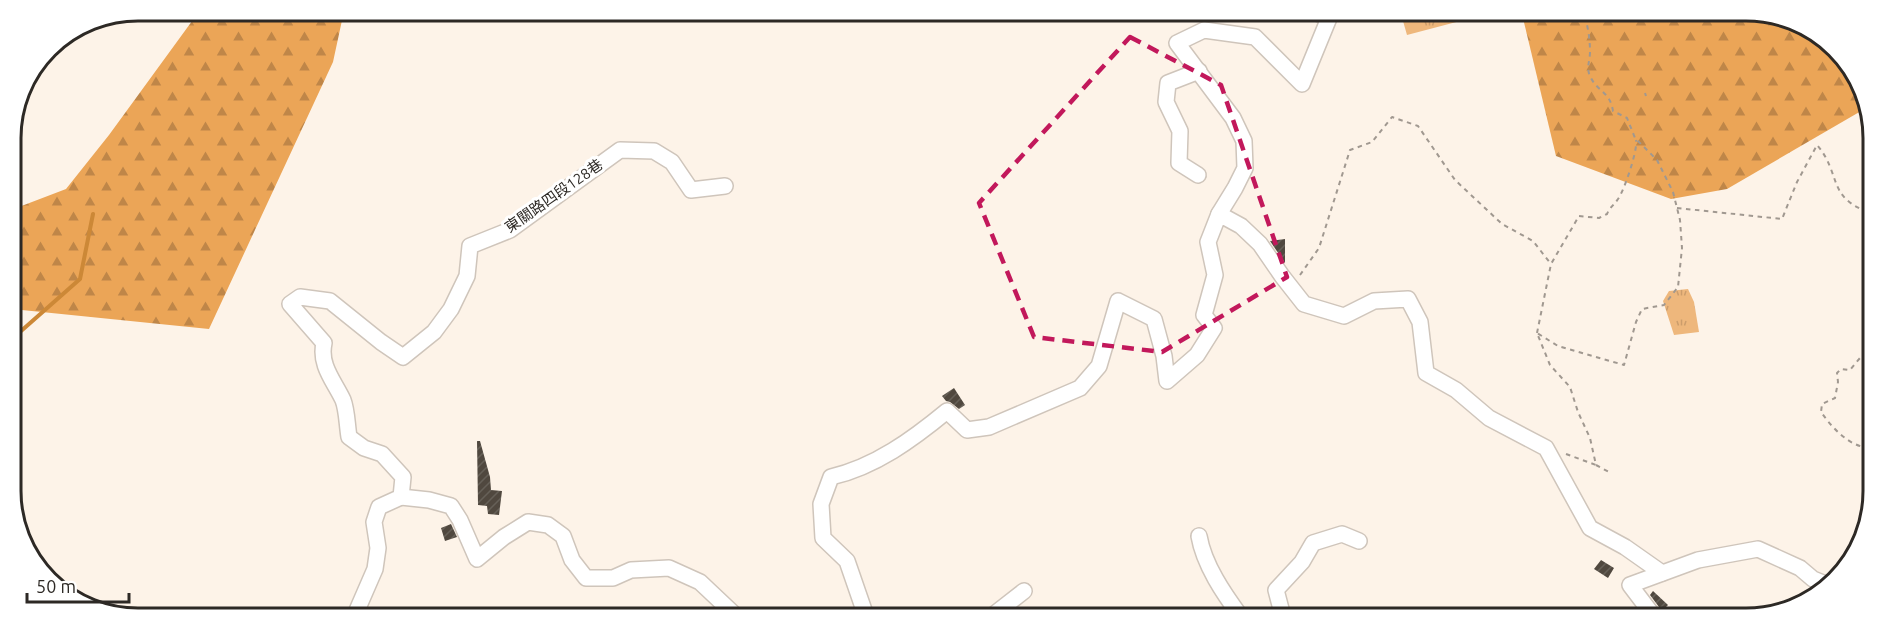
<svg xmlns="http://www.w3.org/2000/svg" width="1884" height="629" font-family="Ubuntu,'Noto Sans TC',sans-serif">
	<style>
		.grass { fill: url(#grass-tufts) }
		.forest { fill: url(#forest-firs) }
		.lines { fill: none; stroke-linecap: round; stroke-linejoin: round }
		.stream { stroke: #cc8837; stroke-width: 4 }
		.building { fill: url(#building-hatch) }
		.minor-casing { stroke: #cfc5bb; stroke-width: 18 }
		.path { stroke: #a09890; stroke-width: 2; stroke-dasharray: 4.5 4.5; stroke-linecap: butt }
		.minor { stroke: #fff; stroke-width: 15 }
		.marked { fill: none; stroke: #c2185b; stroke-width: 4.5; stroke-dasharray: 12 8; stroke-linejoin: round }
		.labels { text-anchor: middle; stroke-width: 6; stroke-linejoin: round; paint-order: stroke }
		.street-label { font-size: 15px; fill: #2d2925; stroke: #fff }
		.rim { fill: none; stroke: #2d2925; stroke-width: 3 }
	</style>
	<defs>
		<pattern id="grass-tufts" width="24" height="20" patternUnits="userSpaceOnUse" patternTransform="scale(1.5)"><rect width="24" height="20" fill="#eeb77c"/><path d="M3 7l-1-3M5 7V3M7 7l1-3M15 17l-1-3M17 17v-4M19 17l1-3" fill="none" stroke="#cc9d6b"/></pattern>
		<pattern id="forest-firs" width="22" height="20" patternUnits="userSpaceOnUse" patternTransform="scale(1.5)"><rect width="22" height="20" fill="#eba557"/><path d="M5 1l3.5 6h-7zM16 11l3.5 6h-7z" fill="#bf8648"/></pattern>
		<pattern id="building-hatch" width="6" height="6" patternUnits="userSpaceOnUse" patternTransform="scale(1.5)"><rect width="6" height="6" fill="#50483f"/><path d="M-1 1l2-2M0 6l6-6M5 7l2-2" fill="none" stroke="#666058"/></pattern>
	</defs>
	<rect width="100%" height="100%" fill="#fdf3e8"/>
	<g class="grass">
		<polygon points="1401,14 1467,14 1464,20 1407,35"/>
		<polygon points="1688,289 1694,302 1699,332 1674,335 1663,301 1669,291"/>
	</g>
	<g class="forest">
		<polygon points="196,11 344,11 333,62 209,329 12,309 11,210 66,189 109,135 195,17"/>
		<polygon points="1522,14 1779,15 1842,54 1868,107 1727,189 1671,199 1556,156"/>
	</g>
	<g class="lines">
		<polyline class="stream" points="12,339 80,279 93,214"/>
	</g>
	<g class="building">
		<polygon points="1285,239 1285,263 1270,241"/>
		<polygon points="954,388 965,405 959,409 950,402 946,401 942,396"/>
		<polygon points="477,441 480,441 490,477 491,490 502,491 499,515 488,514 487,506 478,505"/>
		<polygon points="451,524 457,537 445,541 441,528"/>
		<polygon points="1601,560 1614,568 1608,578 1594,569"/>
		<polygon points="1653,591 1668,605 1662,611 1650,595"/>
	</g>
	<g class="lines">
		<defs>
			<g id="minor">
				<polyline points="1198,175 1179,163 1180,131 1166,102 1168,83 1199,71"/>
				<polyline points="1219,214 1235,188 1245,168 1244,141 1233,118 1177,43 1204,30 1255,37 1302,84 1329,18 1319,14"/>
				<polyline points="401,497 429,500 451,506 460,520 477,559 504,537 528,522 548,525 563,536 572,560 586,578 613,578 631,570 669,568 700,582 736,616"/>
				<path d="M1199 536C1204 565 1224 594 1241 617"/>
				<path d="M355 615 375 569 378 548 374 522 379 507 401 497 403 477 382 454 364 448 349 437C347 425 347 410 343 400 334 381 319 365 324 343L290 304 300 297 330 301 381 342 403 357 434 332 451 309 467 276 470 246 510 230 620 150 654 151 672 162 691 190 725 186"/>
				<path d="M866 616 847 561 823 538 821 504 831 477C875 467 913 439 947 411L967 430 989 427 1080 388 1099 366 1118 301 1154 319 1164 356 1167 381 1197 355 1214 328 1204 315 1215 275 1208 242 1219 214 1241 226 1260 244 1282 276 1304 304 1344 316 1374 301 1408 299 1420 322 1426 373 1456 390 1489 418 1546 448 1590 528 1625 547 1662 573"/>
				<polyline points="992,616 1024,591"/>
				<polyline points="1278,617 1281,609 1276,590 1302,562 1313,543 1342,534 1359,541"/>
				<polyline points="1655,618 1630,585 1698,560 1758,549 1800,568 1813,579 1828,585"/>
			</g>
		</defs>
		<use href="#minor" class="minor-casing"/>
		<g class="path">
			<polyline points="1645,93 1646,96"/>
			<path d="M1677 208 1782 219 1797 182 1817 145C1842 174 1826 198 1871 213"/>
			<polyline points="1300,275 1319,248 1350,150 1372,142 1392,117 1418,126 1455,180 1502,224 1533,241 1551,264"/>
			<path d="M1537 333 1551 264 1579 216 1599 218 1607 214C1610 207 1614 205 1618 199 1624 191 1638 150 1636 140"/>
			<path d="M1869 448C1849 446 1833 429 1821 412L1822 404 1835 398 1838 382 1837 373 1841 369 1850 370 1860 358 1870 356"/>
			<path d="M1566 454 1596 465 1590 438 1578 412 1570 387 1550 365 1537 333 1558 346 1624 365 1636 322 1642 309 1664 305 1678 287 1682 248 1680 220 1673 192 1657 160 1635 138 1627 118 1613 111C1610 91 1597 92 1590 76 1586 68 1590 61 1590 52 1590 39 1588 26 1584 14"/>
			<polyline points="1596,465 1609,472"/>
		</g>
		<use href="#minor" class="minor"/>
	</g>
	<path class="marked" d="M1130 37 1221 85 1287 277 1162 352 1034 337 979 203Z"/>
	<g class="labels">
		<g class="street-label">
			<text transform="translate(554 196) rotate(-35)" y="5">東關路四段128巷</text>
		</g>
	</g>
	<path d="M0 0H1884V629H0ZM138 21H1746A117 117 0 0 1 1863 138V491A117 117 0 0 1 1746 608H138A117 117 0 0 1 21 491V138A117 117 0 0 1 138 21Z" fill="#fff" fill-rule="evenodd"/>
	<path class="rim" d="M138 21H1746A117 117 0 0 1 1863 138V491A117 117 0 0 1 1746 608H138A117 117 0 0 1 21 491V138A117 117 0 0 1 138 21Z"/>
	<path d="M27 593v9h102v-9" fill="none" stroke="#2d2925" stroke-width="3"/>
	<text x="36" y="593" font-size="18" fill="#2d2925" stroke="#ffffff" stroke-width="4.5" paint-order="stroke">50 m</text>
</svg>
